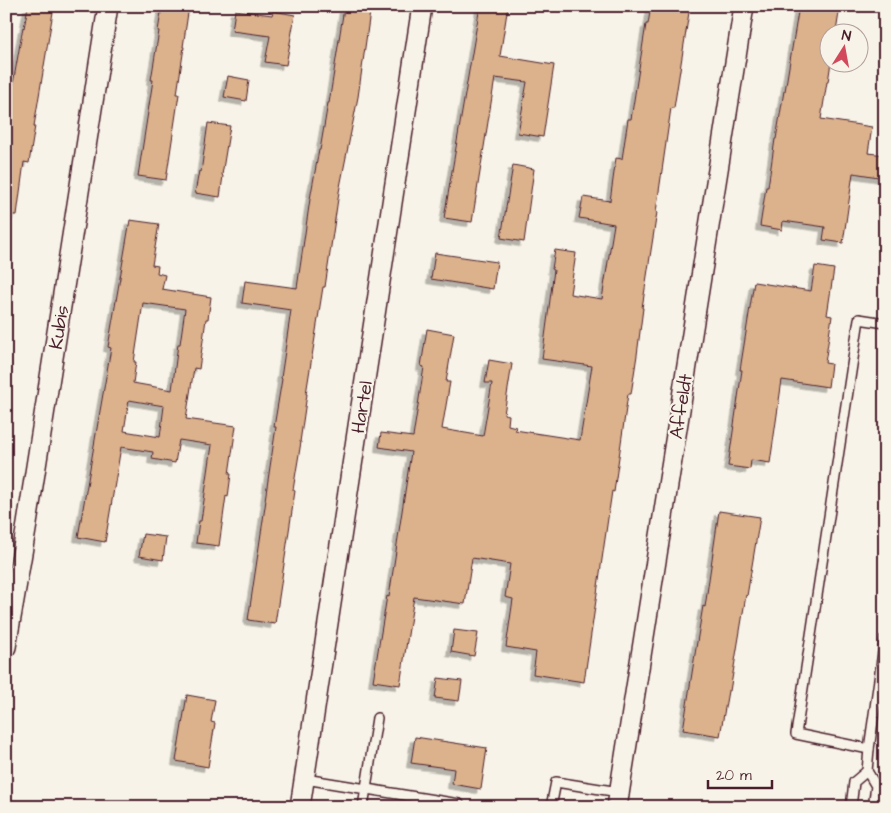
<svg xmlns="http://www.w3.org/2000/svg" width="891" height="813" font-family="'Architects Daughter',sans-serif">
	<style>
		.building { fill: #dbb28c; stroke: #4a1f2b; fill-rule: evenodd; filter: url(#shadow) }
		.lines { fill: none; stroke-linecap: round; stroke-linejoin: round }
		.lane-casing { stroke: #4a1f2b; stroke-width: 12 }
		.street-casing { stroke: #4a1f2b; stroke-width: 22 }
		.lane { stroke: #f7f3e8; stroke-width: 9 }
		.street { stroke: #f7f3e8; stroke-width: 19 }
		.labels { text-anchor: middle; stroke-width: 4.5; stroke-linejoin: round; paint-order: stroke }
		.street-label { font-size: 19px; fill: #4a1f2b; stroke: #f7f3e8 }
	</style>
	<defs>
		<filter id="shadow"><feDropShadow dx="-4.5" dy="4.5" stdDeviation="0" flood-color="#0004"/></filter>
	</defs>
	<rect width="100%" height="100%" fill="#f7f3e8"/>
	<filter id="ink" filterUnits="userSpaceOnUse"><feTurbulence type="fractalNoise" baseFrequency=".02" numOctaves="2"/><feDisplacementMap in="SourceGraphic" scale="10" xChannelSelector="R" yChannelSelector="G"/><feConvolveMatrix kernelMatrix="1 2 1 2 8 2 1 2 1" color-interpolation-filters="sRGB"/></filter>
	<g filter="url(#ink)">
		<g class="building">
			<polygon points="28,6 54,6 34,126 35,126 29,163 24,162 17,215 6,215 6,133 10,112 8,112 23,27 24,28"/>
			<polygon points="162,6 189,6 183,47 184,47 177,94 179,94 166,180 138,176 153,80 151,80 159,31 158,31"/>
			<polygon points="480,6 508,6 500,56 554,65 543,137 518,133 527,82 495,78 472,222 444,218"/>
			<polygon points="651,6 690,6 674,108 671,108 656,212 657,212 642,308 643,308 637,355 631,394 628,394 614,492 612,491 584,682 533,674 536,652 506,647 513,599 505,597 510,564 472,558 465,604 414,597 400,685 373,681 387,596 389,597 411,452 379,447 381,433 413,437 424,367 421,366 427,329 454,334 446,382 450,382 442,429 483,436 492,383 485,383 489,360 512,364 504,414 509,415 508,425 516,427 515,430 580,440 592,366 542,359 554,270 552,269 555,250 576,253 570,294 602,299 614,224 579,218 583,197 610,201 616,158 622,159 628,119 631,119 646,24 648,24"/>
			<polygon points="799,6 840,6 836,32 828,32 828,62 831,62 828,82 827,82 821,119 872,127 868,153 885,155 885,178 853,173 843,243 823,240 825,227 783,221 782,230 760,226 766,187 768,187 775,139 776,139 784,91 785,91"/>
			<polygon points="344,8 370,12 358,97 339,192 325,287 323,287 306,394 307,394 300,442 301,442 293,490 295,491 275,624 248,620 266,500 265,500 276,427 274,427 282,379 281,378 291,310 242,303 245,281 297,288 310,199 319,150 320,150 328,103 329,103"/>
			<polygon points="235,10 272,15 273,11 295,15 286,65 265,62 270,36 232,31"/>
			<polygon points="228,76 249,80 246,101 224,97"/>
			<polygon points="208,123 230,126 222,175 223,176 220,197 195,193 199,171 201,172"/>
			<polygon points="513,165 534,169 524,242 501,238"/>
			<path d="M130 220 159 224 152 265 158 266 157 273 165 275 162 289 211 297 208 319H206L199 369 194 368 186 419 236 426 229 474H231L228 497 226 496 219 546 196 543 199 521H201L212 445 179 440 175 463 152 459 153 452 121 447 105 542 78 537 111 348 108 347ZM143 303 185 309 180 344H178L172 390 133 383 136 362H134ZM129 400 164 406 160 437 124 431Z"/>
			<polygon points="435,253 497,262 493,289 431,279"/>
			<polygon points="815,266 834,269 827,315 832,316 825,363 831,364 828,387 782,380 770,463 751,460 750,469 728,466 742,370 740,370 754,282 811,291"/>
			<polygon points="719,511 760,517 747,596 746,595 730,691 728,691 720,736 683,730 695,654 703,606 705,607"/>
			<polygon points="143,534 166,537 163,560 139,556"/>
			<polygon points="454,630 478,633 474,656 451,652"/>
			<polygon points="438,678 462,681 459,701 435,698"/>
			<polygon points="187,695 215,700 211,722 215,723 208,767 176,761"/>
			<polygon points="415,737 487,748 481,789 452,784 454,769 411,763"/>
		</g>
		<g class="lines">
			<defs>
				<g id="lane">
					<polyline points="869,749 796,734 859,319 885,323"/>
					<polyline points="305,779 459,804 459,807"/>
					<polyline points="363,807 377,718"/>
					<polyline points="551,807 556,782 619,792"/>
					<polyline points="851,807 854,782 867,771"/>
					<polyline points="873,807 876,786 867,771 869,749 885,638"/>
				</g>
				<g id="street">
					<polyline points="6,647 27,524 108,6"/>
					<polyline points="300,807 422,6"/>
					<polyline points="617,807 744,6"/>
				</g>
			</defs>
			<use href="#lane" class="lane-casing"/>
			<use href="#street" class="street-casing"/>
			<use href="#lane" class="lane"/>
			<use href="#street" class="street"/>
		</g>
	</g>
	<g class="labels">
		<g class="street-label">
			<text transform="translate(58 327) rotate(-81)" y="7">Kubis</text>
			<text transform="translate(680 406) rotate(-81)" y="7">Affeldt</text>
			<text transform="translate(361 407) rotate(-81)" y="7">Hartel</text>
		</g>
	</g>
	<rect width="891" height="813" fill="none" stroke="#f7f3e8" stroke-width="25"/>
	<rect x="12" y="12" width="866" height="788" fill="none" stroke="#4a1f2b" stroke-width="2" filter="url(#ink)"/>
	<g transform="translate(844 48) rotate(11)"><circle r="24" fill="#f7f3e8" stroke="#b29e9c"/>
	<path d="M0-4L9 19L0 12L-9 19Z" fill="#d1495b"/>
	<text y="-8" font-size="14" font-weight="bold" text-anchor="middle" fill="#4a1f2b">N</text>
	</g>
	<path d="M708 780v8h64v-8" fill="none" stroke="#4a1f2b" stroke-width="2.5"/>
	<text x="716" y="780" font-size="15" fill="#4a1f2b" stroke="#f7f3e8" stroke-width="4" paint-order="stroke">20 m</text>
</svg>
